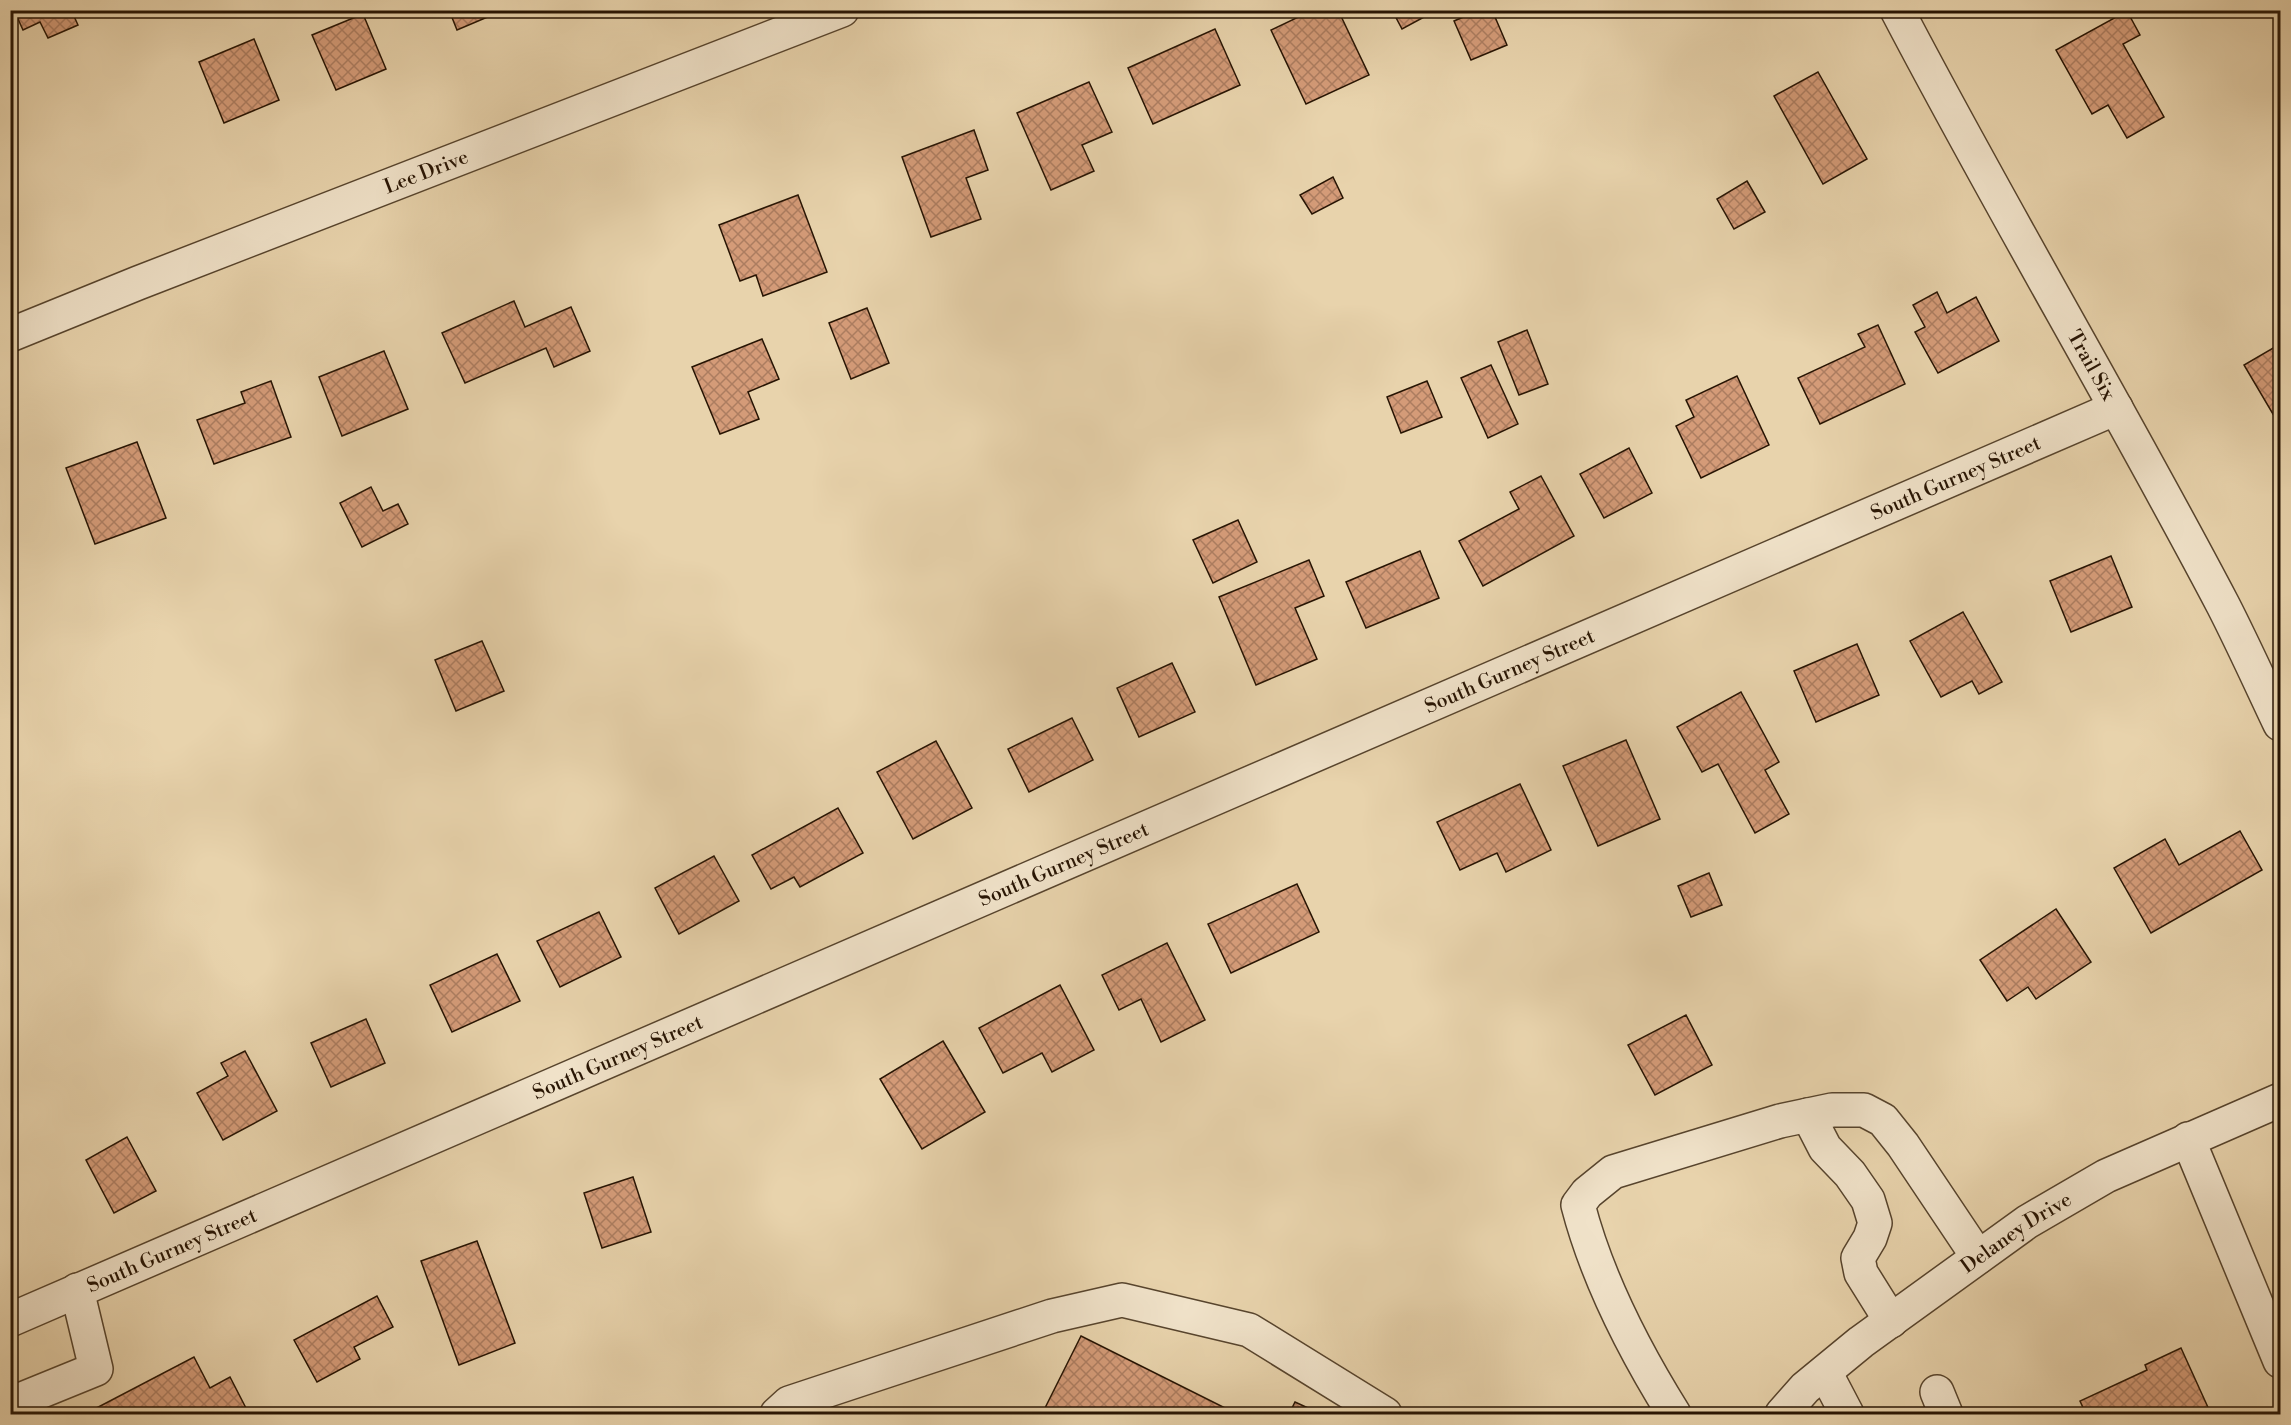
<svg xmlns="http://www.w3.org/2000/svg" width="2291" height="1425" font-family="'Libre Bodoni',serif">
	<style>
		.building { fill: url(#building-cross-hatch); stroke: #271403; stroke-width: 1.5 }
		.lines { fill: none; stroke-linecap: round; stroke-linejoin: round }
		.minor-casing { stroke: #57442d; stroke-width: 36 }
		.minor { stroke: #f0e2c9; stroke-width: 33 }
		.labels { text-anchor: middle; stroke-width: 6; stroke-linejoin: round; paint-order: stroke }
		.street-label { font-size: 20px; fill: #271403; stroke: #f0e2c9 }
	</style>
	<defs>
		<pattern id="building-cross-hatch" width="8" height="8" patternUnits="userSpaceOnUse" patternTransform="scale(1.5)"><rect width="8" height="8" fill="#d49b78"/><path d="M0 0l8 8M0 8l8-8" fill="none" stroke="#ac7d60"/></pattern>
	</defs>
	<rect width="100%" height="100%" fill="#e8d3ac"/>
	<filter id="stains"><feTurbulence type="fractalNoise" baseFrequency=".00333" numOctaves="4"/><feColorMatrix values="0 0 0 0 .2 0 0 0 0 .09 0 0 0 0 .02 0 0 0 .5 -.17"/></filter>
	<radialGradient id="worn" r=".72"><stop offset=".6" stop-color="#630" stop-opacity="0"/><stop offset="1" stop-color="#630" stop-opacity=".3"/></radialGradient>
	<g class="building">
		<polygon points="14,10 81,10 73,14 78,25 48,38 40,22 23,30"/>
		<polygon points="449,10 504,10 457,30"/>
		<polygon points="1313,10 1338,10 1369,75 1306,104 1271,30"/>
		<polygon points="1392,10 1437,10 1402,29"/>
		<polygon points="1480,10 1492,10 1507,45 1471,60 1454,21"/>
		<polygon points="2127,11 2140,35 2123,44 2164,117 2127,138 2108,105 2092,114 2056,50"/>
		<polygon points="363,14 386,69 336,90 312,35"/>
		<polygon points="1215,29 1240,85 1153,124 1128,68"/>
		<polygon points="254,39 279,100 224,123 199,62"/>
		<polygon points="1818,72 1867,159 1823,184 1774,96"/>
		<polygon points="1089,82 1112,132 1082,145 1094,171 1051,190 1017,113"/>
		<polygon points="974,130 988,170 966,178 981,219 931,237 902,157"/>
		<polygon points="1333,177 1343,198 1312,214 1300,195"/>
		<polygon points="1747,181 1765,212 1734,229 1717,199"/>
		<polygon points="798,195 827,272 763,296 756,275 740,281 719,225"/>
		<polygon points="1937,292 1947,313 1976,297 1999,341 1938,373 1915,332 1925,327 1913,305"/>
		<polygon points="514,301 525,327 571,307 590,351 554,367 546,348 465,383 442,333"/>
		<polygon points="867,308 889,363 851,379 829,323"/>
		<polygon points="1878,325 1905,384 1820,424 1798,378 1865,347 1858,334"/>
		<polygon points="1527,330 1548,384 1519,395 1498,342"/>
		<polygon points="762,339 779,379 748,392 759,419 720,434 692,367"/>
		<polygon points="2280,344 2280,426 2244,365"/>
		<polygon points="384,351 408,409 342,436 319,377"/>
		<polygon points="1491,365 1518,424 1488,438 1461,378"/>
		<polygon points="1737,376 1769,445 1701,478 1676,426 1694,417 1686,400"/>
		<polygon points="271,381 291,437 214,464 197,420 245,403 241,392"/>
		<polygon points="1427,381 1442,417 1401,433 1387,397"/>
		<polygon points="137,442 166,518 95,544 66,468"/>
		<polygon points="1629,448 1652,493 1604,518 1580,474"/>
		<polygon points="1541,476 1574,536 1483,586 1459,541 1519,509 1510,492"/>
		<polygon points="371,487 383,511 398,504 408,524 362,547 340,503"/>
		<polygon points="1238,520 1257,562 1213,583 1193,540"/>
		<polygon points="1420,551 1439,598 1366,628 1346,582"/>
		<polygon points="2111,556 2132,607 2071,632 2050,581"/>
		<polygon points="1309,560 1324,596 1295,608 1317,659 1256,685 1219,597"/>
		<polygon points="1963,612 2002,682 1979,694 1972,681 1941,697 1910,641"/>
		<polygon points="482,641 504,691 456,711 435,660"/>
		<polygon points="1857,644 1879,695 1816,722 1794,671"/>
		<polygon points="1172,663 1195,712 1139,737 1117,688"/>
		<polygon points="1741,692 1779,762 1765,770 1789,814 1755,833 1718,764 1702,772 1677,727"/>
		<polygon points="1072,718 1093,760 1029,792 1008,749"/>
		<polygon points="1626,740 1660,819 1598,846 1563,766"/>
		<polygon points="936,741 972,808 913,839 877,772"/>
		<polygon points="1520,784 1551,850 1506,872 1497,853 1460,870 1437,822"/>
		<polygon points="838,808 863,853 800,887 794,877 771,889 752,855"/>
		<polygon points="2240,831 2262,870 2151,933 2114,868 2165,839 2179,865"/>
		<polygon points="714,856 739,901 679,934 655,888"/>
		<polygon points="1709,873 1722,905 1691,917 1678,886"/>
		<polygon points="1297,884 1319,932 1231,973 1208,924"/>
		<polygon points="2056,909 2091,962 2036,999 2028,987 2007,1001 1980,960"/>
		<polygon points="599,912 621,957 560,987 537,941"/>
		<polygon points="1167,943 1205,1020 1161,1042 1141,999 1119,1010 1102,975"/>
		<polygon points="497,954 520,1001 452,1032 430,985"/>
		<polygon points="1060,985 1094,1050 1052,1072 1042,1053 1003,1073 979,1028"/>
		<polygon points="1686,1015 1712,1065 1655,1095 1628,1045"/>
		<polygon points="366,1019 385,1063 331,1087 311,1043"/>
		<polygon points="943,1041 985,1112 922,1149 880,1079"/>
		<polygon points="245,1051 277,1111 223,1140 197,1093 228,1076 221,1063"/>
		<polygon points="127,1137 156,1191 114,1213 86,1160"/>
		<polygon points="633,1177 651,1232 602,1248 584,1193"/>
		<polygon points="477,1241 515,1343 459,1365 421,1261"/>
		<polygon points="377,1296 393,1327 354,1347 360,1359 317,1382 294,1340"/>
		<polygon points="1081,1336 1237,1414 1042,1414"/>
		<polygon points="2181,1348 2211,1414 2086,1414 2080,1401 2147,1370 2145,1365"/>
		<polygon points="194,1357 210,1388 230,1377 249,1414 85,1414"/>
		<polygon points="1295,1402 1321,1414 1289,1414"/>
	</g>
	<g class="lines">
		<defs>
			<g id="minor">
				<path id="s1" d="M1897 10C2002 211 2118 405 2223 605 2243 644 2261 684 2280 724"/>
				<path id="s2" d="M10 335 138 283 842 10"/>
				<polyline points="1808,1115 1825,1148 1850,1174 1868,1200 1875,1223 1870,1238 1858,1258 1861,1273 1891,1321"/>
				<polyline points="2188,1139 2280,1361"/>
				<path id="s3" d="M10 1320 2116 408"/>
				<polyline points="1825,1372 1847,1414"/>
				<polyline points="1937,1392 1946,1414"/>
				<polyline points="10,1404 96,1369 77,1290"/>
				<polyline points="777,1414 789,1403 1052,1316 1122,1300 1249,1330 1385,1414"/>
				<path d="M1674 1414C1634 1350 1597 1278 1578 1205L1587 1193 1613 1172 1780 1121 1832 1110H1864L1883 1120 1903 1145 1978 1257"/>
				<path id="s4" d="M1782 1414 1805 1388 1861 1342 2027 1222 2106 1176 2280 1100"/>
			</g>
		</defs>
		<use href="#minor" class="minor-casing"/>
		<use href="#minor" class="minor"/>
	</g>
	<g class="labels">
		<g class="street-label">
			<text dy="7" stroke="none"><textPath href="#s2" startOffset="447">Lee Drive</textPath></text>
			<text dy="7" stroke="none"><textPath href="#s1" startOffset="405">Trail Six</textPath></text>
			<text dy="7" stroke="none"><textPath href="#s3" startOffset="2120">South Gurney Street</textPath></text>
			<text dy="7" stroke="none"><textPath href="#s3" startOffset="1634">South Gurney Street</textPath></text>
			<text dy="7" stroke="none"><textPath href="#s3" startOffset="1148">South Gurney Street</textPath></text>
			<text dy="7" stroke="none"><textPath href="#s3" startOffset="662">South Gurney Street</textPath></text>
			<text dy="7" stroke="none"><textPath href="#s4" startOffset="297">Delaney Drive</textPath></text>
			<text dy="7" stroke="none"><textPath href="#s3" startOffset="176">South Gurney Street</textPath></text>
		</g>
	</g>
	<rect width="2291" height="1425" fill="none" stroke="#e8d3ac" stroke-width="36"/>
	<rect x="12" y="12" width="2267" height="1401" fill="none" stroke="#271403" stroke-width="3"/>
	<rect x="18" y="18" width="2255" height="1389" fill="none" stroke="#271403" stroke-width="1.5"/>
	<rect width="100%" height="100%" filter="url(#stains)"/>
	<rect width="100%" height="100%" fill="url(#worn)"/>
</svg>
